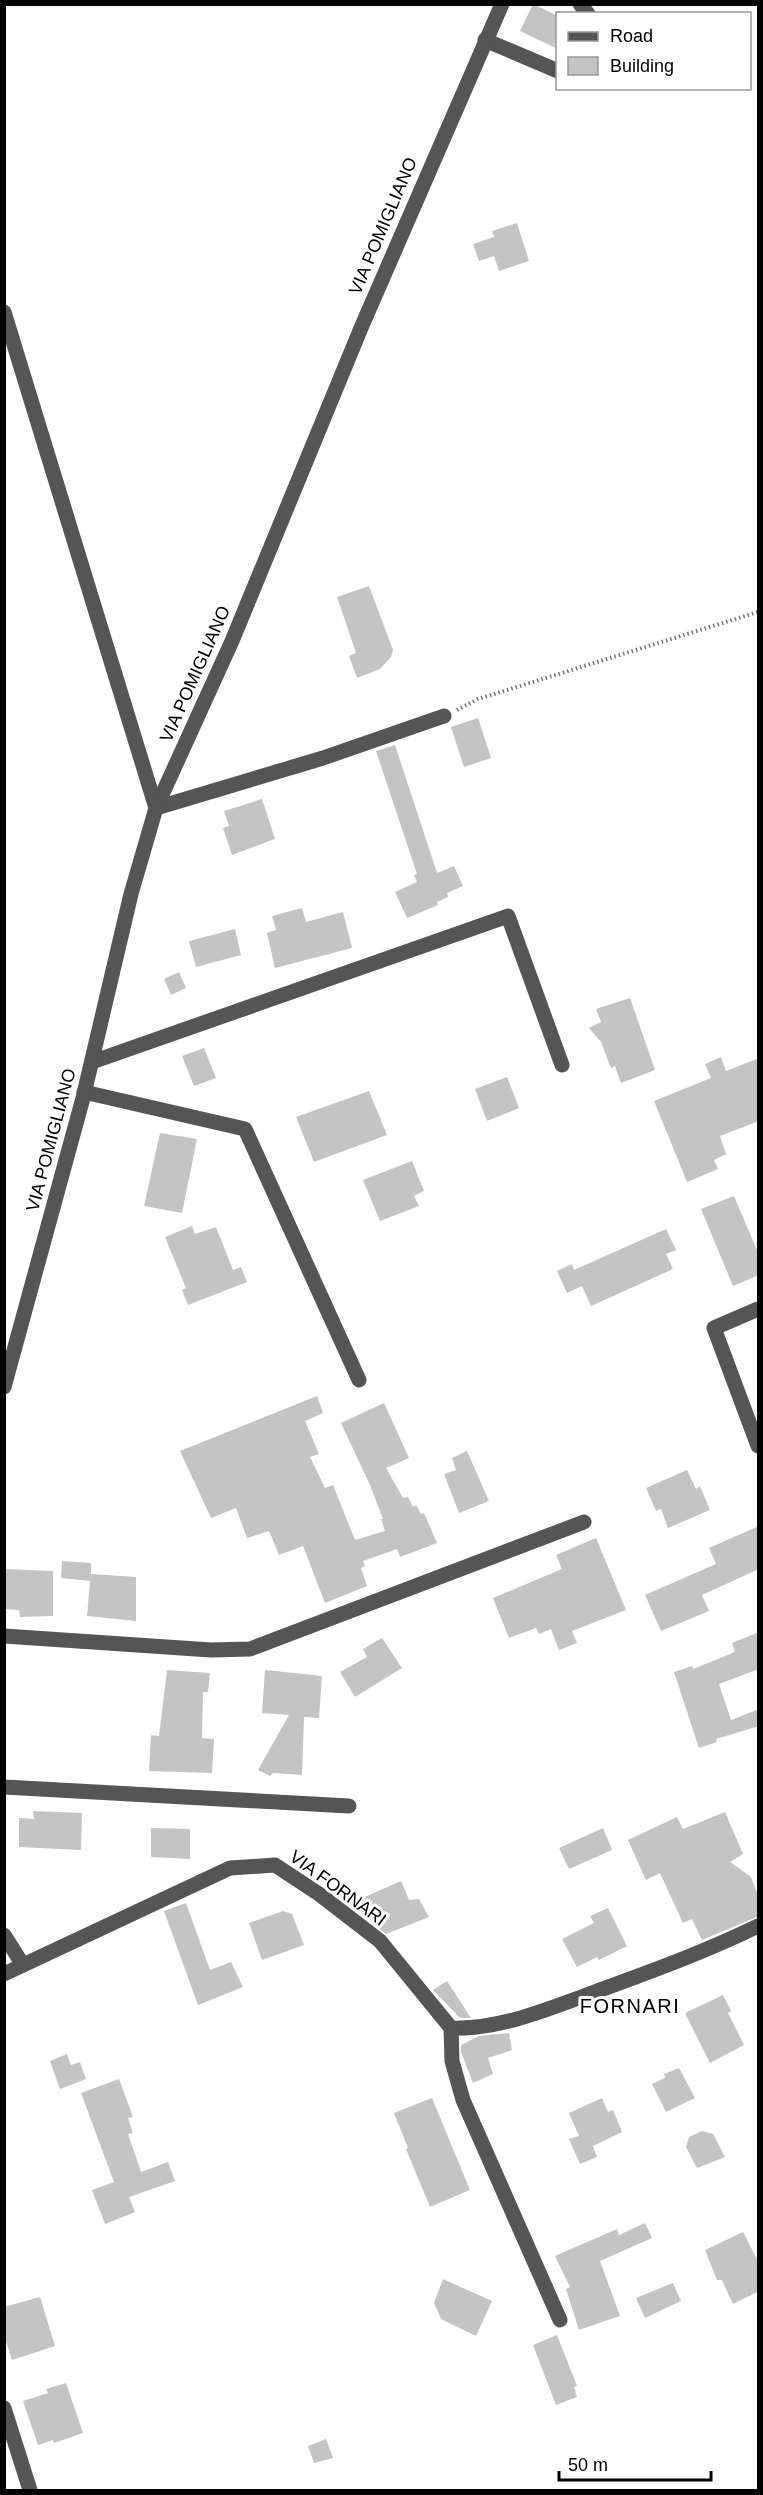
<svg xmlns="http://www.w3.org/2000/svg" width="763" height="2495" font-family="Helvetica,sans-serif">
	<style>
		.building { fill: #c4c4c4 }
		.lines { fill: none; stroke-linecap: round; stroke-linejoin: round }
		.path { stroke: #777; stroke-width: 4; stroke-dasharray: 1.5 3; stroke-linecap: butt }
		.minor { stroke: #555; stroke-width: 15 }
		.labels { text-anchor: middle; stroke-width: 6; stroke-linejoin: round; paint-order: stroke }
		.street-label { font-size: 18px; fill: #000; stroke: #fff }
		.neighbourhood-label { font-size: 20px; letter-spacing: 1.5px; fill: #000; stroke: #fff }
	</style>
	<rect width="100%" height="100%" fill="#fff"/>
	<g class="building">
		<polygon points="533,4 558,16 558,49 520,31"/>
		<polygon points="517,223 529,261 499,271 494,256 479,261 473,244 494,237 492,231"/>
		<polygon points="369,586 393,650 391,657 380,669 357,678 349,656 356,653 337,597"/>
		<polygon points="478,718 491,758 464,767 451,727"/>
		<polygon points="395,745 437,873 454,866 463,886 447,893 448,897 437,902 438,905 407,918 395,892 417,882 414,875 417,874 376,751"/>
		<polygon points="262,799 275,839 232,855 223,828 229,826 224,811"/>
		<polygon points="302,908 306,922 343,912 352,948 275,968 267,933 276,930 272,916"/>
		<polygon points="235,929 241,955 196,967 189,941"/>
		<polygon points="179,972 186,988 171,995 164,979"/>
		<polygon points="630,998 655,1070 621,1083 615,1066 611,1068 601,1042 589,1028 601,1022 596,1009"/>
		<polygon points="204,1048 216,1078 194,1086 182,1056"/>
		<polygon points="721,1057 726,1071 759,1058 759,1121 720,1136 726,1154 714,1160 718,1169 687,1182 654,1101 711,1078 705,1064"/>
		<polygon points="507,1077 519,1108 487,1121 475,1089"/>
		<polygon points="369,1091 387,1135 314,1162 296,1117"/>
		<polygon points="160,1133 197,1139 182,1213 144,1206"/>
		<polygon points="412,1161 424,1191 414,1196 419,1206 380,1221 363,1180"/>
		<polygon points="734,1196 759,1255 759,1275 733,1286 701,1209"/>
		<polygon points="192,1226 195,1234 216,1227 233,1270 241,1267 247,1282 188,1305 182,1290 186,1288 165,1237"/>
		<polygon points="666,1229 676,1250 666,1254 673,1269 591,1306 582,1286 567,1293 557,1271 572,1264 574,1270"/>
		<polygon points="317,1396 323,1413 305,1421 319,1454 310,1457 325,1488 333,1485 355,1540 385,1531 381,1519 383,1519 370,1485 341,1423 384,1403 409,1458 386,1468 403,1498 408,1497 413,1507 416,1505 421,1514 424,1513 437,1543 400,1557 397,1549 363,1561 365,1566 361,1568 367,1586 325,1603 303,1546 279,1555 269,1531 247,1538 236,1508 211,1518 180,1451"/>
		<polygon points="467,1451 489,1501 459,1513 444,1474 456,1470 452,1458"/>
		<polygon points="687,1470 696,1489 700,1486 710,1510 668,1528 661,1509 656,1511 646,1488"/>
		<polygon points="759,1526 759,1569 702,1595 709,1611 661,1631 645,1595 716,1564 709,1548"/>
		<polygon points="596,1538 626,1610 572,1631 577,1643 559,1650 551,1629 539,1634 536,1628 509,1638 493,1598 562,1569 556,1555"/>
		<polygon points="62,1561 91,1563 91,1574 136,1577 136,1621 87,1616 90,1581 61,1578"/>
		<polygon points="4,1569 53,1571 53,1616 20,1617 19,1610 4,1609"/>
		<polygon points="759,1632 759,1669 719,1684 731,1720 759,1709 759,1726 716,1739 717,1742 699,1748 674,1672 692,1666 693,1669 735,1652 732,1643"/>
		<polygon points="382,1638 402,1668 355,1697 340,1672 367,1657 363,1649"/>
		<polygon points="167,1670 210,1673 208,1692 203,1692 202,1738 214,1739 212,1773 149,1771 151,1735 159,1736"/>
		<polygon points="265,1670 322,1676 319,1718 304,1717 302,1775 273,1773 270,1776 258,1770 289,1715 262,1713"/>
		<polygon points="33,1811 82,1813 81,1850 19,1847 19,1818 34,1819"/>
		<polygon points="725,1812 743,1854 730,1862 751,1877 759,1898 759,1916 702,1940 692,1919 683,1923 660,1873 646,1880 628,1840 677,1817 683,1829"/>
		<polygon points="151,1828 190,1829 190,1859 151,1857"/>
		<polygon points="603,1828 612,1850 569,1869 559,1848"/>
		<polygon points="401,1881 409,1900 419,1899 429,1917 386,1934 375,1925 373,1920 370,1920 360,1899"/>
		<polygon points="186,1903 210,1970 231,1962 243,1987 198,2005 164,1911"/>
		<polygon points="608,1908 627,1946 599,1960 597,1957 577,1967 562,1939 594,1923 590,1916"/>
		<polygon points="283,1911 292,1914 304,1945 262,1960 249,1923"/>
		<polygon points="447,1981 471,2018 460,2018 433,1990"/>
		<polygon points="723,1995 731,2011 728,2013 744,2045 710,2063 685,2013"/>
		<polygon points="509,2033 512,2050 488,2058 493,2074 473,2083 461,2052 461,2045 479,2036"/>
		<polygon points="67,2054 71,2065 80,2062 86,2079 60,2089 50,2061"/>
		<polygon points="679,2068 695,2098 666,2112 652,2084 665,2078 664,2074"/>
		<polygon points="119,2079 133,2117 128,2118 133,2133 128,2134 141,2172 168,2162 175,2181 129,2197 135,2212 105,2224 92,2190 114,2182 81,2093"/>
		<polygon points="432,2098 470,2190 430,2207 406,2149 408,2148 394,2113"/>
		<polygon points="602,2098 608,2112 613,2110 622,2132 593,2146 597,2157 580,2164 569,2139 579,2136 569,2113"/>
		<polygon points="702,2131 713,2134 725,2157 697,2168 686,2147 689,2137"/>
		<polygon points="645,2223 652,2238 600,2261 620,2316 579,2330 566,2289 570,2287 555,2256 617,2229 619,2235"/>
		<polygon points="743,2232 759,2263 759,2291 733,2304 722,2280 717,2280 705,2250"/>
		<polygon points="443,2279 492,2301 476,2336 441,2319 434,2303"/>
		<polygon points="673,2283 681,2301 645,2318 636,2298"/>
		<polygon points="40,2297 55,2346 12,2360 4,2335 4,2307"/>
		<polygon points="557,2335 577,2386 574,2387 577,2397 556,2405 533,2345"/>
		<polygon points="66,2383 83,2433 54,2443 53,2440 38,2445 23,2401 48,2393 46,2389"/>
		<polygon points="326,2439 333,2458 314,2463 308,2446"/>
	</g>
	<g class="lines">
		<polyline class="path" points="457,710 478,699 758,612"/>
		<g class="minor">
			<polyline points="580,4 588,14"/>
			<polyline points="485,40 558,71"/>
			<polyline points="4,312 156,808"/>
			<polyline points="156,808 323,758 444,716"/>
			<polyline points="92,1062 508,916 562,1065"/>
			<polyline points="84,1092 245,1129 359,1380"/>
			<polyline points="758,1309 714,1328 758,1446"/>
			<polyline points="4,1387 83,1098 131,894 156,808 232,641 361,328 502,4"/>
			<polyline points="4,1636 211,1650 250,1649 584,1522"/>
			<polyline points="4,1787 349,1806"/>
			<polyline points="4,1935 23,1965"/>
			<path d="M4 1974 230 1868 275 1865 319 1894 380 1941 451 2028C499 2030 548 2009 592 1993 649 1972 705 1952 758 1926"/>
			<polyline points="451,2028 452,2061 463,2100 560,2320"/>
			<polyline points="4,2408 30,2490"/>
		</g>
	</g>
	<g class="labels">
		<g class="street-label">
			<text transform="translate(383 226) rotate(-67)" y="6">VIA POMIGLIANO</text>
			<text transform="translate(195 674) rotate(-66)" y="6">VIA POMIGLIANO</text>
			<text transform="translate(51 1140) rotate(-75)" y="6">VIA POMIGLIANO</text>
			<text transform="translate(338 1888) rotate(36)" y="6">VIA FORNARI</text>
		</g>
		<g class="neighbourhood-label">
			<text x="630" y="2013">FORNARI</text>
		</g>
	</g>
	<rect width="763" height="2495" fill="none" stroke="#000000" stroke-width="12"/>
	<rect x="556" y="12" width="195" height="78" fill="#ffffff" stroke="#999999" stroke-width="1.5"/>
	<rect x="568" y="32" width="30" height="9" fill="#555555" stroke="#999999" stroke-width="1.5"/>
	<text x="610" y="42" font-size="18" fill="#000000">Road</text>
	<rect x="568" y="57" width="30" height="18" fill="#c4c4c4" stroke="#999999" stroke-width="1.5"/>
	<text x="610" y="72" font-size="18" fill="#000000">Building</text>
	<path d="M559 2471v9h152v-9" fill="none" stroke="#000000" stroke-width="3"/>
	<text x="568" y="2471" font-size="18" fill="#000000" stroke="#ffffff" stroke-width="4.5" paint-order="stroke">50 m</text>
</svg>
